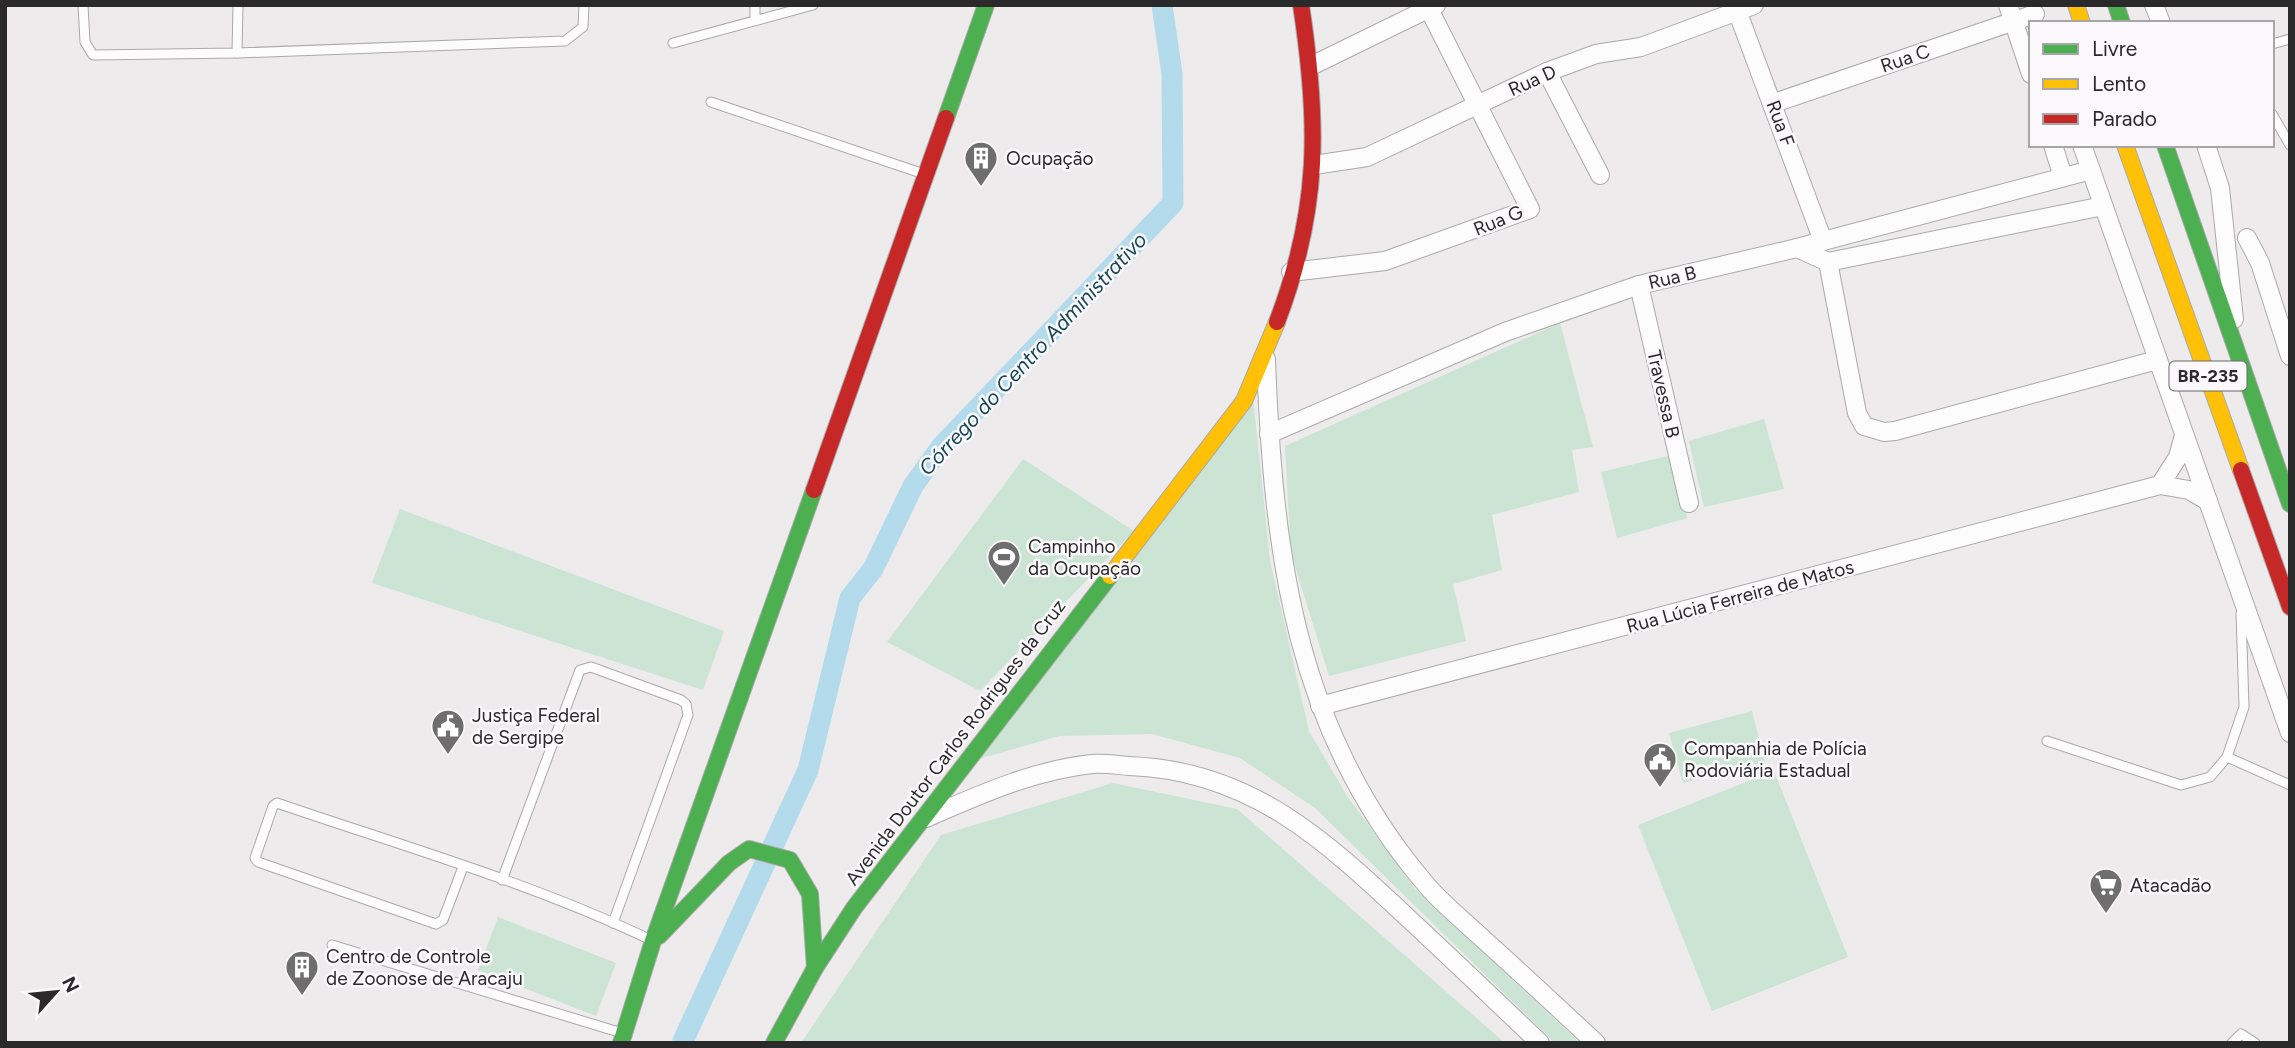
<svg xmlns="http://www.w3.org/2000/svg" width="2295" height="1048" font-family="Figtree,sans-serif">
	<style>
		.green { fill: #cbe4d4 }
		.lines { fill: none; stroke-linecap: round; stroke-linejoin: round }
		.canal { stroke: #b3dbeb; stroke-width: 21 }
		.lane-casing { stroke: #aba9aa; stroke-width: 11 }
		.street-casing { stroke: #aba9aa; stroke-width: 20 }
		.fast-casing { stroke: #aba9aa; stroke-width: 18 }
		.slow-casing { stroke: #aba9aa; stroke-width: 18 }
		.jam-casing { stroke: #aba9aa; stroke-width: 18 }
		.lane { stroke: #fcfcfc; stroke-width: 9 }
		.street { stroke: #fcfcfc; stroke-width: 18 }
		.fast { stroke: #4caf50; stroke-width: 16 }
		.slow { stroke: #ffc107; stroke-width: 16 }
		.jam { stroke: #c62828; stroke-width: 16 }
		.labels { text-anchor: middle; stroke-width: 5; stroke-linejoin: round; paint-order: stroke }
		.shield { fill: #fbf8fb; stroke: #696869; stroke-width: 2 }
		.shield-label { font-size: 18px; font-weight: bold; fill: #2b2a2b }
		.street-label { font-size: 19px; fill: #2b2a2b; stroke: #fbf8fb }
		.poi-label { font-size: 19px; fill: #2b2a2b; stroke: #fbf8fb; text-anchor: start }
		.water-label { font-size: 21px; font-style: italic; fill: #144655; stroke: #fbf8fb }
	</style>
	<rect width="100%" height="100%" fill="#edebec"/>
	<g class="green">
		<polygon points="1560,323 1593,447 1572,450 1579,492 1492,515 1502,570 1453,584 1466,641 1329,676 1291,553 1285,446"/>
		<polygon points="1253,398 1270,561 1309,731 1347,796 1415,889 1580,1043 1555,1043 1315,808 1240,758 1152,734 1059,736 972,761"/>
		<polygon points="1764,419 1784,489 1704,507 1689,441"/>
		<polygon points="1672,455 1687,518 1617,538 1601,472"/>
		<polygon points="1023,459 1134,531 980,691 887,642"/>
		<polygon points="400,509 724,631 703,690 372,583"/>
		<polygon points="1752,711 1765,762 1683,783 1669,733"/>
		<polygon points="1774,771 1848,957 1712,1011 1638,825"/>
		<polygon points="1113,783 1237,809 1505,1043 801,1043 941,835"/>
		<polygon points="498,917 616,963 596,1016 478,970"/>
	</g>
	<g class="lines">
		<polyline class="canal" points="683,1041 808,770 850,598 873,569 913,486 941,447 1173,203 1172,74 1162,5"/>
		<defs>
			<g id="lane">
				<polyline points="83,5 85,42 93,55 237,53 565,41 583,27 584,5"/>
				<polyline points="755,19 755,5"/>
				<polyline points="673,43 813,5"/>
				<polyline points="2272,44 2290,39"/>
				<polyline points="237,53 238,5"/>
				<polyline points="711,102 924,174"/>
				<polyline points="2272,114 2290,145"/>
				<polyline points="2047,741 2181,785 2210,777 2227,757 2244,707 2241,613"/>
				<polyline points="2227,757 2290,785"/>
				<path d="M463 867 443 920 436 924 258 862 255 858 273 806 277 803C402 846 532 883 651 940"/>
				<polyline points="502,880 580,670 591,667 681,700 686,704 688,715 613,923"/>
				<polyline points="332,945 622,1033"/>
				<polyline points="2232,1043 2241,1034 2255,1043"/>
			</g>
			<g id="street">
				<polyline points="1735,5 1823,241"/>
				<polyline points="2008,5 2031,74"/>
				<polyline points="2154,5 2161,23"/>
				<polyline points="1311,66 1436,5"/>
				<polyline points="1547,72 1600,175"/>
				<polyline points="1774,103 2035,14"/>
				<polyline points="2053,145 2063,177"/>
				<polyline points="2082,145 2290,733"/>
				<polyline points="2206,145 2220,188 2234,319"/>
				<polyline points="1314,165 1367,157 1547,72 1596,54 1641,47 1754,5"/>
				<polyline points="2247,238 2260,263 2290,356"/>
				<polyline points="1797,248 1828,262 1857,413 1864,426 1884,432 1895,431 2157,360"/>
				<polyline points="1828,262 2103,206"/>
				<polyline points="1291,272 1385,261 1530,209 1429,9"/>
				<polyline points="1639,285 1689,503"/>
				<path d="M1266 359C1273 554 1295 734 1429 888 1445 906 1465 922 1483 939 1521 973 1558 1008 1596 1043"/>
				<polyline points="1269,434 1505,332 1639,285 1797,248 2091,170"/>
				<polyline points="2160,485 2178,457 2184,435"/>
				<polyline points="1320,706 2160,485 2189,490 2208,501"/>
				<path d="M926 818C979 795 1034 770 1092 764 1104 763 1117 765 1129 766 1250 770 1325 840 1409 919 1453 960 1496 1001 1540 1043"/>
			</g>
			<g id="fast">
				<polyline points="2116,5 2122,23"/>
				<polyline points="946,118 986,5"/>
				<polyline points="2165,145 2290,504"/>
				<polyline points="659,936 729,863 749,849 790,860 810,894 815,968"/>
				<polyline points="621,1043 653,941 814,490"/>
				<polyline points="774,1043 815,968 854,908 1110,576"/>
			</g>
			<g id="slow">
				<polyline points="2076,5 2082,23"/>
				<polyline points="2125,145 2241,470"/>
				<polyline points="1110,576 1244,401 1277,322"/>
			</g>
			<g id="jam">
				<path d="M1277 322C1320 209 1319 123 1301 5"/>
				<polyline points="2241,470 2290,607"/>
				<polyline points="814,490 946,118"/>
			</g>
		</defs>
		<use href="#lane" class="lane-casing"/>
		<use href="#street" class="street-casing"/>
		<use href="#fast" class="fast-casing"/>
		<use href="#slow" class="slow-casing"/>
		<use href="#jam" class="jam-casing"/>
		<use href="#lane" class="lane"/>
		<use href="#street" class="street"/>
		<use href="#fast" class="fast"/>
		<use href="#slow" class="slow"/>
		<use href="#jam" class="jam"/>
	</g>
	<defs>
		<symbol id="building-pin" viewBox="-11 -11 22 30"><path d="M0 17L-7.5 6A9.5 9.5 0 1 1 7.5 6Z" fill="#6f6e6f" stroke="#fbf8fb"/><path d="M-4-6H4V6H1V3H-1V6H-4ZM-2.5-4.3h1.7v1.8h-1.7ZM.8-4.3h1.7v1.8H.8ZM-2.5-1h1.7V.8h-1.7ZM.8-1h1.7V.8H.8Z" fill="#fff"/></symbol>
		<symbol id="stadium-pin" viewBox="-11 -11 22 30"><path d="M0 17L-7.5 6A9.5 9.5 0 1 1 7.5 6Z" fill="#6f6e6f" stroke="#fbf8fb"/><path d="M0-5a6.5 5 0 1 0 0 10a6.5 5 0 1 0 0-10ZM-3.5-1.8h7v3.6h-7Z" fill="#fff"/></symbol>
		<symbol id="civic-pin" viewBox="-11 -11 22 30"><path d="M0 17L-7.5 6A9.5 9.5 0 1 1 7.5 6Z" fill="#6f6e6f" stroke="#fbf8fb"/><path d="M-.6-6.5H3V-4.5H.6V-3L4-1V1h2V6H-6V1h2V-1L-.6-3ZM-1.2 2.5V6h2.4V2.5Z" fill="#fff"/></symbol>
		<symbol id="supermarket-pin" viewBox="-11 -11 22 30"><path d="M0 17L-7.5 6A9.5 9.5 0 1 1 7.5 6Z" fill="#6f6e6f" stroke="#fbf8fb"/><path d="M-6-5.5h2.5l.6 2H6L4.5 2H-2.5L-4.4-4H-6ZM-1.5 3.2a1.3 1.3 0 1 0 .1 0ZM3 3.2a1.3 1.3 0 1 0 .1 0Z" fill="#fff"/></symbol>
	</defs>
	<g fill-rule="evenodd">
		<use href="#building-pin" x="962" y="139" width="38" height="52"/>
		<use href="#stadium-pin" x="985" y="538" width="38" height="52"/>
		<use href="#civic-pin" x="429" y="707" width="38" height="52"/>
		<use href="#civic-pin" x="1641" y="740" width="38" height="52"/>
		<use href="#supermarket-pin" x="2087" y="866" width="38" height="52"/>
		<use href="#building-pin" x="283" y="948" width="38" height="52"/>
	</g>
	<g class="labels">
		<rect class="shield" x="2169.5" y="361.5" width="77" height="29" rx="5"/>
		<g class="shield-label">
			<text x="2208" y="382">BR-235</text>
		</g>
		<g class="street-label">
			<text transform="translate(1905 58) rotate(-19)" y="7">Rua C</text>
			<text transform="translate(1532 80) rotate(-24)" y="7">Rua D</text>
			<text transform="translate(1781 123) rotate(70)" y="7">Rua F</text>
			<text transform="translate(1498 220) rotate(-22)" y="7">Rua G</text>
			<text transform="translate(1672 277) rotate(-13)" y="7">Rua B</text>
			<text transform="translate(1664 394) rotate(77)" y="7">Travessa B</text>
			<text transform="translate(1740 596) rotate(-15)" y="7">Rua Lúcia Ferreira de Matos</text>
			<text transform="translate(955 742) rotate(-53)" y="7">Avenida Doutor Carlos Rodrigues da Cruz</text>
		</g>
		<g class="poi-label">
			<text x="1006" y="165">Ocupação</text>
			<text x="1028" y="553">Campinho<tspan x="1028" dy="22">da Ocupação</tspan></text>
			<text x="472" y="722">Justiça Federal<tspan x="472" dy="22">de Sergipe</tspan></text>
			<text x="1684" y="755">Companhia de Polícia<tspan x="1684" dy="22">Rodoviária Estadual</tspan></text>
			<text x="2130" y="892">Atacadão</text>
			<text x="326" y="963">Centro de Controle<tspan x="326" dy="22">de Zoonose de Aracaju</tspan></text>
		</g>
		<g class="water-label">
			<text transform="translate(1033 354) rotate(-47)" y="7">Córrego do Centro Administrativo</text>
		</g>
	</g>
	<rect width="2295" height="1048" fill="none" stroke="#2b2a2b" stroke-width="14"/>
	<rect x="2029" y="21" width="245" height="126" fill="#fbf8fb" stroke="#a8a6a8" stroke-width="2"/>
	<rect x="2043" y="44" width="35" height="10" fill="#4caf50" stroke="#a8a6a8" stroke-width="2"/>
	<text x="2092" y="56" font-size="21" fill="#2b2a2b">Livre</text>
	<rect x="2043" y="79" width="35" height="10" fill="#ffc107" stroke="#a8a6a8" stroke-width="2"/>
	<text x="2092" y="91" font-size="21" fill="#2b2a2b">Lento</text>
	<rect x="2043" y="114" width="35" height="10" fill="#c62828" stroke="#a8a6a8" stroke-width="2"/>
	<text x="2092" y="126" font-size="21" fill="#2b2a2b">Parado</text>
	<g transform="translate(56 992) rotate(63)" stroke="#fbf8fb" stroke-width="5" paint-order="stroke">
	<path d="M0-5L12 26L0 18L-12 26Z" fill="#2b2a2b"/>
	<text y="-10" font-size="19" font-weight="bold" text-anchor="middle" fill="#2b2a2b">N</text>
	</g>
</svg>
